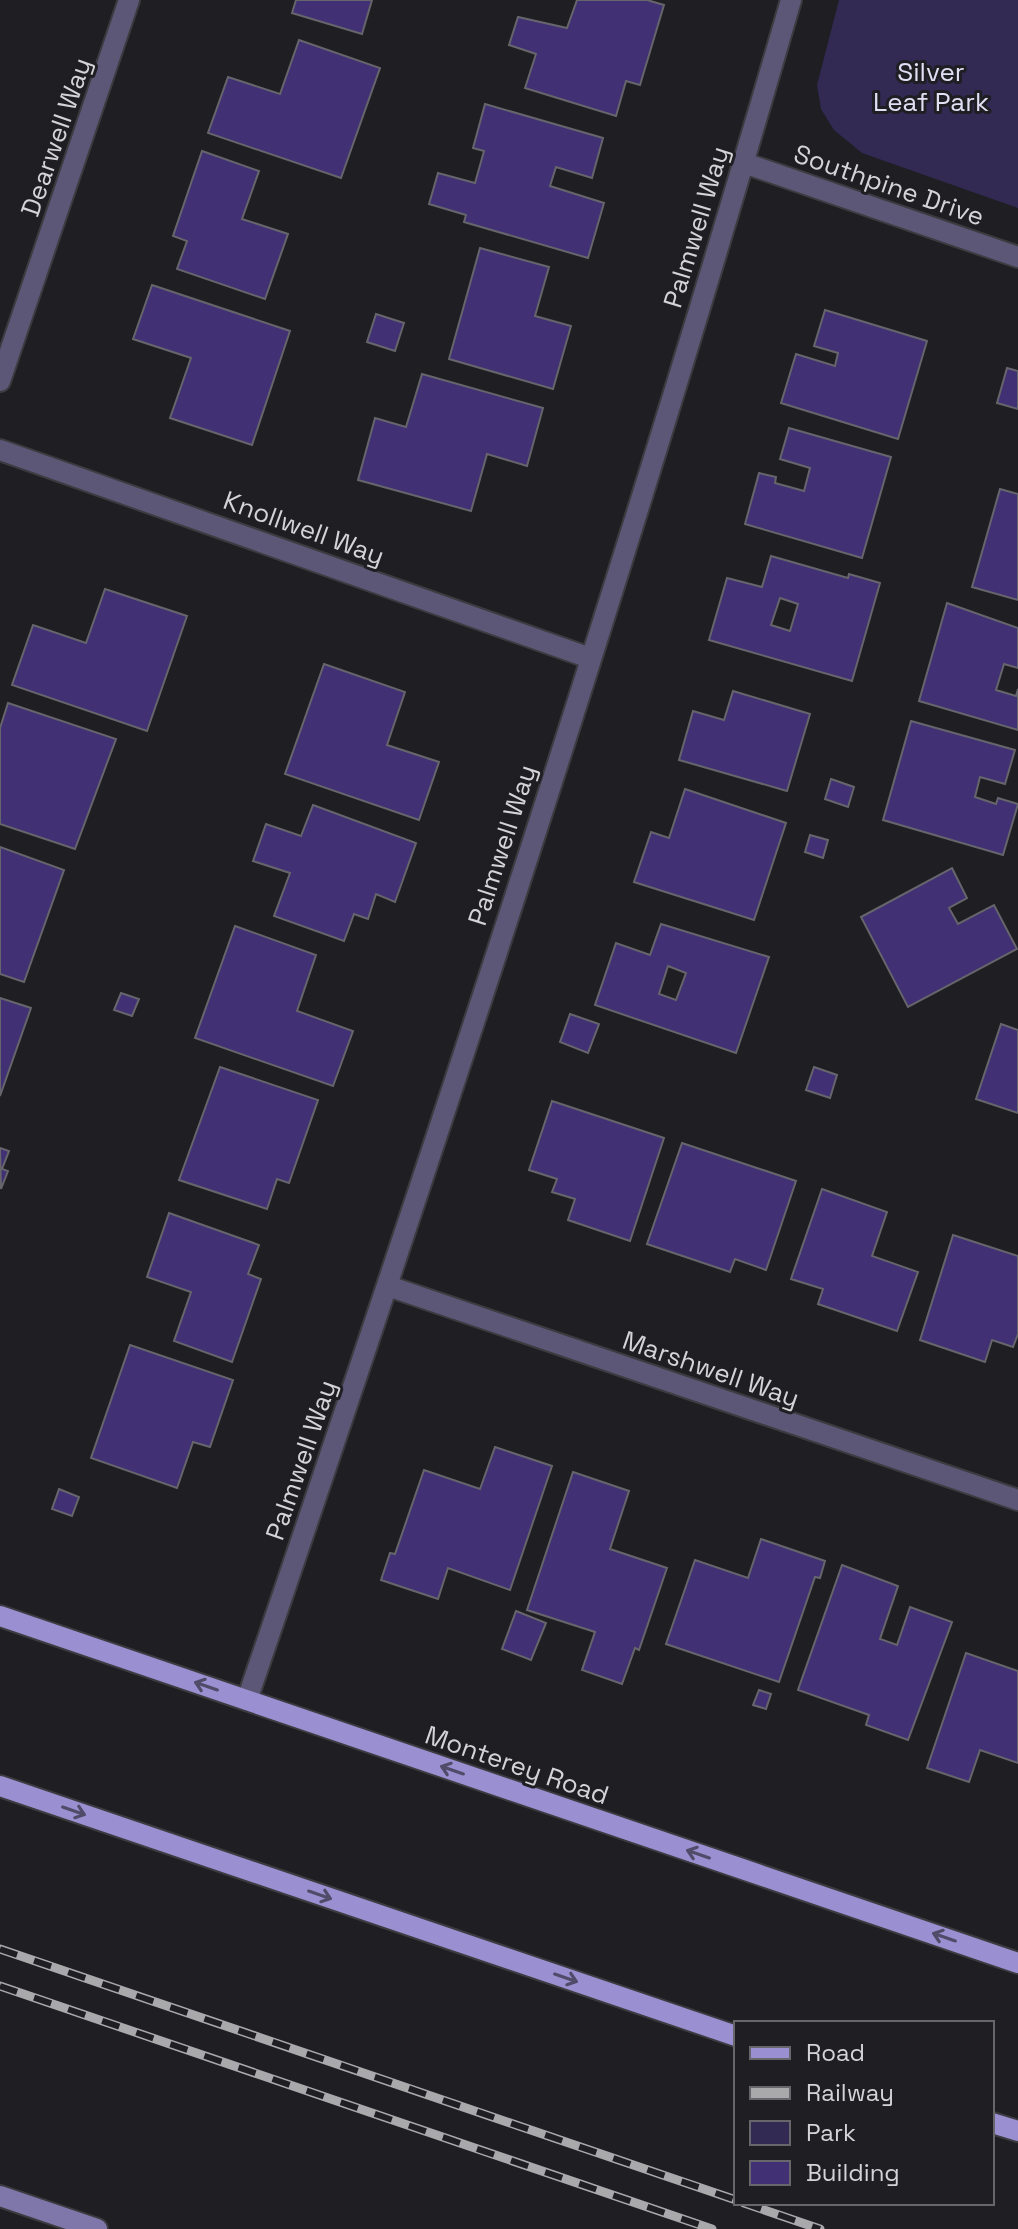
<svg xmlns="http://www.w3.org/2000/svg" width="1018" height="2229" font-family="'Space Grotesk',sans-serif">
	<style>
		.green { fill: #322a53 }
		.building { fill: #413074; stroke: #66656b; stroke-width: 2; fill-rule: evenodd }
		.lines { fill: none; stroke-linecap: round; stroke-linejoin: round }
		.minor-casing { stroke: #3b3b40; stroke-width: 24 }
		.secondary-casing { stroke: #3b3b40; stroke-width: 24 }
		.primary-casing { stroke: #3b3b40; stroke-width: 24 }
		.minor { stroke: #5c5776; stroke-width: 20 }
		.secondary { stroke: #7f77a9; stroke-width: 20 }
		.primary { stroke: #9a8fd0; stroke-width: 20 }
		.rail-casing { stroke: #a9a9ac; stroke-width: 9 }
		.rail { stroke: #1e1e23; stroke-width: 6; stroke-dasharray: 18; stroke-linecap: butt }
		.oneway { stroke: #504b68 }
		.labels { text-anchor: middle; stroke-width: 6; stroke-linejoin: round; paint-order: stroke }
		.park-label { font-size: 26px; fill: #e1dff4; stroke: #1e1e23 }
		.street-label { font-size: 26px; fill: #d4d4d7; stroke: #1e1e23 }
	</style>
	<rect width="100%" height="100%" fill="#1e1e23"/>
	<polygon class="green" points="839,0 1018,0 1018,208 862,153 834,130 821,109 817,85"/>
	<g class="building">
		<polygon points="296,0 372,0 362,34 292,13"/>
		<polygon points="577,0 647,0 664,5 640,85 626,81 616,116 525,88 536,54 509,45 518,17 567,28"/>
		<polygon points="299,40 380,68 341,178 208,133 228,77 280,94"/>
		<polygon points="485,104 603,138 592,178 556,167 550,186 604,203 588,258 464,222 466,215 429,204 438,173 475,183 484,151 473,148"/>
		<polygon points="202,151 259,171 242,219 288,234 265,299 177,269 187,241 173,236"/>
		<polygon points="480,248 549,267 535,316 571,326 553,389 449,359"/>
		<polygon points="152,285 290,331 252,445 170,418 191,358 133,339"/>
		<polygon points="825,310 927,341 898,439 781,403 796,354 835,366 838,353 814,346"/>
		<polygon points="376,314 404,323 395,351 367,342"/>
		<polygon points="1007,368 1018,371 1018,409 997,403"/>
		<polygon points="422,374 543,408 527,466 487,454 471,511 358,480 375,418 406,427"/>
		<polygon points="789,428 891,457 862,558 745,524 759,473 776,477 775,483 804,491 810,468 780,459"/>
		<polygon points="1000,489 1018,494 1018,600 972,587"/>
		<path d="M771 556 848 578 849 574 880 583 852 681 709 640 727 578 762 587ZM780 598 798 604 790 631 771 625Z"/>
		<polygon points="105,589 187,616 147,731 12,685 33,625 86,643"/>
		<polygon points="947,603 1018,628 1018,668 1004,664 996,690 1016,696 1018,689 1018,730 919,701"/>
		<polygon points="324,664 405,692 387,745 439,762 419,820 285,774"/>
		<polygon points="733,691 810,714 787,791 679,760 693,711 724,720"/>
		<polygon points="8,703 116,739 75,849 0,824 0,728"/>
		<polygon points="911,721 1015,750 1005,784 980,777 975,797 996,804 998,798 1018,804 1003,855 883,820"/>
		<polygon points="831,779 854,787 848,807 825,799"/>
		<polygon points="685,789 786,823 754,920 634,882 651,832 669,838"/>
		<polygon points="313,805 416,843 395,902 376,894 368,919 354,914 344,941 274,916 290,873 253,861 266,824 301,836"/>
		<polygon points="810,835 828,840 823,858 805,852"/>
		<polygon points="0,847 64,870 24,982 0,974"/>
		<polygon points="952,868 967,898 949,908 958,924 994,905 1017,949 908,1007 861,917"/>
		<path d="M661 924 769 957 736 1053 595 1005 616 943 650 955ZM668 966 686 973 676 1000 659 994Z"/>
		<polygon points="235,926 316,955 297,1011 353,1031 333,1086 195,1038"/>
		<polygon points="121,993 139,999 132,1016 114,1010"/>
		<polygon points="0,998 31,1008 0,1096"/>
		<polygon points="570,1014 599,1024 588,1053 560,1042"/>
		<polygon points="1001,1024 1018,1030 1018,1113 976,1099"/>
		<polygon points="220,1067 318,1100 289,1183 277,1179 267,1209 179,1180"/>
		<polygon points="814,1067 837,1075 830,1098 806,1090"/>
		<polygon points="552,1101 664,1138 630,1241 568,1220 575,1199 552,1192 557,1179 529,1170"/>
		<polygon points="682,1143 796,1181 766,1270 735,1259 730,1272 647,1244"/>
		<polygon points="0,1148 9,1151 2,1169 8,1171 1,1189"/>
		<polygon points="822,1189 887,1212 872,1256 918,1272 897,1331 818,1304 823,1289 791,1279"/>
		<polygon points="169,1213 259,1245 248,1274 261,1279 232,1362 174,1341 191,1292 147,1277"/>
		<polygon points="953,1235 1018,1256 1018,1334 1013,1347 992,1340 985,1362 920,1340"/>
		<polygon points="130,1345 233,1380 210,1447 193,1442 177,1488 91,1458"/>
		<polygon points="495,1447 552,1466 510,1590 448,1568 438,1599 381,1580 390,1553 395,1554 424,1470 480,1489"/>
		<polygon points="573,1472 629,1491 610,1549 667,1568 639,1650 635,1648 622,1684 582,1670 595,1632 527,1610"/>
		<polygon points="59,1489 79,1497 72,1516 52,1509"/>
		<polygon points="761,1539 825,1561 820,1578 815,1577 779,1682 666,1644 695,1560 748,1578"/>
		<polygon points="842,1565 898,1586 880,1639 897,1645 910,1607 952,1622 908,1740 866,1725 869,1715 798,1690"/>
		<polygon points="516,1611 546,1623 531,1660 502,1649"/>
		<polygon points="966,1653 1018,1671 1018,1763 980,1750 969,1782 927,1768"/>
		<polygon points="759,1690 771,1694 766,1709 753,1705"/>
	</g>
	<g class="lines">
		<defs>
			<g id="minor">
				<polyline points="744,163 1018,257"/>
				<polyline points="0,381 129,0"/>
				<polyline points="0,450 590,658"/>
				<polyline points="388,1286 1018,1500"/>
				<path d="M247 1700C439 1137 626 571 791 0"/>
			</g>
			<polyline id="secondary" points="0,2196 97,2229"/>
			<g id="primary">
				<polyline points="0,1616 1018,1963"/>
				<polyline points="0,1786 736,2036"/>
				<polyline points="992,2123 1018,2131"/>
			</g>
		</defs>
		<use href="#minor" class="minor-casing"/>
		<use href="#secondary" class="secondary-casing"/>
		<use href="#primary" class="primary-casing"/>
		<use href="#minor" class="minor"/>
		<use href="#secondary" class="secondary"/>
		<use href="#primary" class="primary"/>
		<defs>
			<g id="rail">
				<polyline points="0,1949 736,2200"/>
				<polyline points="0,1986 712,2229"/>
				<polyline points="744,2203 820,2229"/>
			</g>
		</defs>
		<use href="#rail" class="rail-casing"/>
		<use href="#rail" class="rail"/>
	</g>
	<defs><path id="oneway-shaft" d="M-6 0H5M1.5-3L5.5 0L1.5 3" fill="none" stroke-width="1.6" stroke-linecap="round" stroke-linejoin="round" transform="scale(2)"/></defs>
	<g class="oneway">
		<use href="#oneway-shaft" transform="translate(206 1686) rotate(-161)"/>
		<use href="#oneway-shaft" transform="translate(452 1770) rotate(-161)"/>
		<use href="#oneway-shaft" transform="translate(74 1811) rotate(19)"/>
		<use href="#oneway-shaft" transform="translate(698 1854) rotate(-161)"/>
		<use href="#oneway-shaft" transform="translate(320 1895) rotate(19)"/>
		<use href="#oneway-shaft" transform="translate(944 1937) rotate(-161)"/>
		<use href="#oneway-shaft" transform="translate(566 1978) rotate(19)"/>
	</g>
	<g class="labels">
		<g class="park-label">
			<text x="931" y="81">Silver<tspan x="931" dy="30">Leaf Park</tspan></text>
		</g>
		<g class="street-label">
			<text transform="translate(56 137) rotate(-71)" y="9">Dearwell Way</text>
			<text transform="translate(889 185) rotate(19)" y="9">Southpine Drive</text>
			<text transform="translate(696 227) rotate(-73)" y="9">Palmwell Way</text>
			<text transform="translate(304 528) rotate(20)" y="9">Knollwell Way</text>
			<text transform="translate(502 845) rotate(-72)" y="9">Palmwell Way</text>
			<text transform="translate(711 1369) rotate(19)" y="9">Marshwell Way</text>
			<text transform="translate(301 1460) rotate(-71)" y="9">Palmwell Way</text>
			<text transform="translate(517 1765) rotate(19)" y="9">Monterey Road</text>
		</g>
	</g>
	<rect x="734" y="2021" width="260" height="184" fill="#1e1e23" stroke="#67676b" stroke-width="2"/>
	<rect x="750" y="2047" width="40" height="12" fill="#9a8fd0" stroke="#67676b" stroke-width="2"/>
	<text x="806" y="2061" font-size="24" fill="#d4d4d7">Road</text>
	<rect x="750" y="2087" width="40" height="12" fill="#a9a9ac" stroke="#67676b" stroke-width="2"/>
	<text x="806" y="2101" font-size="24" fill="#d4d4d7">Railway</text>
	<rect x="750" y="2121" width="40" height="24" fill="#322a53" stroke="#67676b" stroke-width="2"/>
	<text x="806" y="2141" font-size="24" fill="#d4d4d7">Park</text>
	<rect x="750" y="2161" width="40" height="24" fill="#413074" stroke="#67676b" stroke-width="2"/>
	<text x="806" y="2181" font-size="24" fill="#d4d4d7">Building</text>
</svg>
